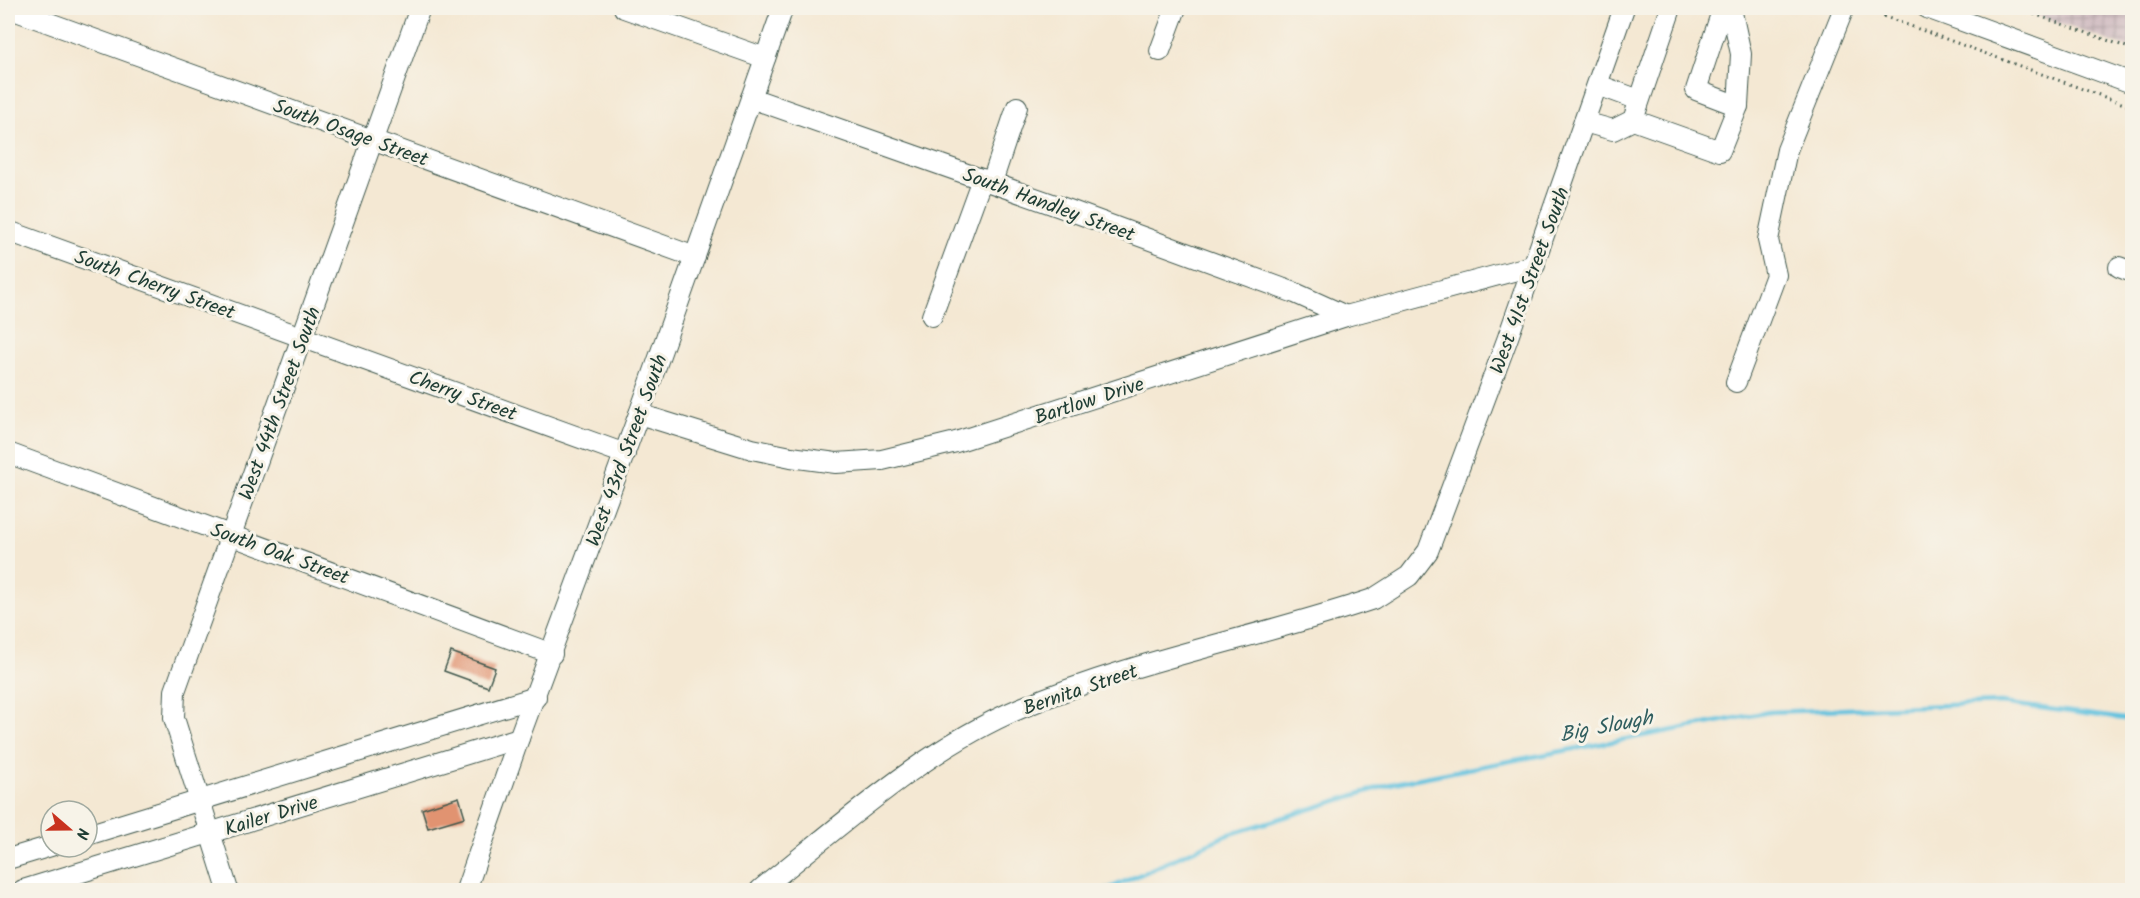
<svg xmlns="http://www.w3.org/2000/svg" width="2140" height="898" font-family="Kalam,sans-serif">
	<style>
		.industrial { fill: url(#industrial-grid) }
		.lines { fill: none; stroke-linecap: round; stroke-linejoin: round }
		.stream { stroke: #61c2df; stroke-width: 4.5 }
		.building { fill: #e19371 }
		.minor-casing { stroke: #3f574c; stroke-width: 22 }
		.path { stroke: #3f574c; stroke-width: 3; stroke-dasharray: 1.5 4.5; stroke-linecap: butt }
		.minor { stroke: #fff; stroke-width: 20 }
		.labels { text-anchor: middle; stroke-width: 6; stroke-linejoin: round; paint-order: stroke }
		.street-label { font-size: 20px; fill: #1f3d34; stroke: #f7f3e8 }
		.water-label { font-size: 21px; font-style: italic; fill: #305e5f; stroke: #f7f3e8 }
	</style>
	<defs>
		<pattern id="industrial-grid" width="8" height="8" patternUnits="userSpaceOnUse" patternTransform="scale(1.5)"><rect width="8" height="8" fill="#d2bec3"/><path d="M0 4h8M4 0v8" fill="none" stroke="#aa9c9f"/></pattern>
	</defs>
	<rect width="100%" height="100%" fill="#f7f3e8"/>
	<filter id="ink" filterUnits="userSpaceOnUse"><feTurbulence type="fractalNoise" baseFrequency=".0167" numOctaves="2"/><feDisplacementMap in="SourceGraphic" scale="12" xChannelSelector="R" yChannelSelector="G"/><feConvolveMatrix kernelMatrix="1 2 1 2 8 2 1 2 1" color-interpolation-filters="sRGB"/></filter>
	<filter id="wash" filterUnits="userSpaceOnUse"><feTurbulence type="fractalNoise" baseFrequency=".008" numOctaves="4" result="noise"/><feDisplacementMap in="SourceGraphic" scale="24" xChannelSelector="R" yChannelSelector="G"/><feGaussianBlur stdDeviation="1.35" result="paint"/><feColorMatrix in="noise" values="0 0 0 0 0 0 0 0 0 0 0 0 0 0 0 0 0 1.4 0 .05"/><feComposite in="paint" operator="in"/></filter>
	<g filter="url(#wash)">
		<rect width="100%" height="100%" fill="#f4e8d3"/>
		<polygon class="industrial" points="2015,8 2132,8 2132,49"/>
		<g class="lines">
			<polyline class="stream" points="1106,890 1227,835 1394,783 1769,712 2001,703 2132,720"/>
		</g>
		<g id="blocks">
			<g class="building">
				<polygon points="451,652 495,668 488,687 444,671"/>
				<polygon points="459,797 465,817 428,828 422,809"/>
			</g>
		</g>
	</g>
	<g filter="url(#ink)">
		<use href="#blocks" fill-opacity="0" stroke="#3f574c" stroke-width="1.5"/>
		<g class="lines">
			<defs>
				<g id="minor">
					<polyline points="8,8 695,257"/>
					<polyline points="624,8 765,58"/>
					<polyline points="1671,8 1633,120 1720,151 1738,106 1696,90 1723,8"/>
					<polyline points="1731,8 1741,54 1738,106"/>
					<polyline points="1927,8 2132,83"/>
					<polyline points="1160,51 1176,8"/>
					<polyline points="1598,85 1639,100"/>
					<polyline points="751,98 1069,210 1295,293 1346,316"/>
					<polyline points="1584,122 1613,130 1633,120"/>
					<polyline points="992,182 1017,107"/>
					<polyline points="8,231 625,454"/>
					<polyline points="2119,267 2132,272"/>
					<polyline points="932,316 982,179"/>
					<polyline points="1736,382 1776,275 1768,240 1787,150 1844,8"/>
					<polyline points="639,414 752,449 791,457 836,463 882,460 956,442 1346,316 1535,265"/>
					<polyline points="8,453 552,654"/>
					<polyline points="87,835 536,697"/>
					<polyline points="8,859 51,846"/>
					<polyline points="23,890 519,738"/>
					<polyline points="228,890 174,718 175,691 420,8"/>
					<polyline points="466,890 519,738 639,414 783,8"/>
					<path d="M760 890C842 825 924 749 1021 708 1134 660 1257 638 1373 599L1409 576 1428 551 1507 340 1624 8"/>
				</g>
			</defs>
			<use href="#minor" class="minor-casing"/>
			<g class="path">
				<polyline points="1861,8 2132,107"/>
				<polyline points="2017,8 2132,49"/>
			</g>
			<use href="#minor" class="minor"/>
		</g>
	</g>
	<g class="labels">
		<g class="street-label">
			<text transform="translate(351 132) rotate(20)" y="7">South Osage Street</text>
			<text transform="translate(1049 204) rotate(20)" y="7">South Handley Street</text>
			<text transform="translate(1529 280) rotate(-70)" y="7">West 41st Street South</text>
			<text transform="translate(155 284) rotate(20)" y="7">South Cherry Street</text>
			<text transform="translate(463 395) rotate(20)" y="7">Cherry Street</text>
			<text transform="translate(1089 400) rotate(-18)" y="7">Bartlow Drive</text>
			<text transform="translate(279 403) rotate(-70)" y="7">West 44th Street South</text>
			<text transform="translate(626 450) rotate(-70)" y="7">West 43rd Street South</text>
			<text transform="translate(280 553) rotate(20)" y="7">South Oak Street</text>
			<text transform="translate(1080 689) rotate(-19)" y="7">Bernita Street</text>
			<text transform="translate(271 815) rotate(-17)" y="7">Kailer Drive</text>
		</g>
		<g class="water-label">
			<text transform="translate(1606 726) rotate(-11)" y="7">Big Slough</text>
		</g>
	</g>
	<rect width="2140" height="898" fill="none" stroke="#f7f3e8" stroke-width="30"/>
	<g transform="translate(69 829) rotate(110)"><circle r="28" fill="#f7f3e8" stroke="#a1aaa0" stroke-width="1.5"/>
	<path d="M0-4.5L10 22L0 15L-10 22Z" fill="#c8321e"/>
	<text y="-9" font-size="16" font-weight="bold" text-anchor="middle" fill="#1f3d34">N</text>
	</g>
</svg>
